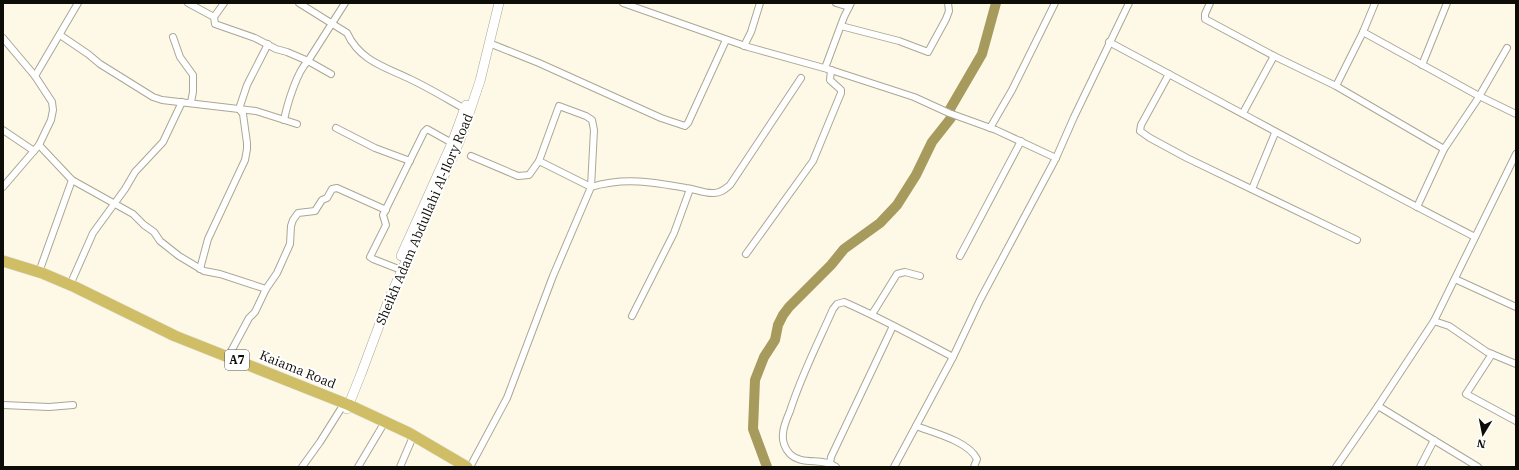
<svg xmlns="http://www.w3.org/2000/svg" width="1519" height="470" font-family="'IBM Plex Serif',serif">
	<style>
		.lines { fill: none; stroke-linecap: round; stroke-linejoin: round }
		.river { stroke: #a69a5d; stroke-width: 10 }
		.street-casing { stroke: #aba795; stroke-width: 8 }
		.secondary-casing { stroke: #aba795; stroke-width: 10 }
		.highway-casing { stroke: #e2e2e1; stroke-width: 12 }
		.street { stroke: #fff; stroke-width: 6 }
		.secondary { stroke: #fff; stroke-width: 9 }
		.highway { stroke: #d0be66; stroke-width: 11 }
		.labels { text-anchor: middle; stroke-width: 4; stroke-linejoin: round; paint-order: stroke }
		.shield { fill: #fff; stroke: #565551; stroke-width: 1 }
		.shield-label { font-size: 12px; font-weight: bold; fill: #0e0c06 }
		.street-label { font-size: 13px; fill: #0e0c06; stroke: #fff }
	</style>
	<rect width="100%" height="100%" fill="#fdf9e6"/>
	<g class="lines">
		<polyline class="river" points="767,467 753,429 755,380 764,357 775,340 778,325 783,315 789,307 831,265 844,249 880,223 897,205 916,175 932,142 951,118 950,109 982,54 996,3"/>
		<defs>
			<g id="street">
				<polyline points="188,3 214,17"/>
				<polyline points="224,3 214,17 215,24 255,38 276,49 287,52 308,61 331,74"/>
				<path d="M299 3 347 33C360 61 385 67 410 79 429 88 447 99 465 109"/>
				<polyline points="623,3 748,47 831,70 914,97 949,113 996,130 1056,158"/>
				<polyline points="836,3 849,7"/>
				<polyline points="1210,3 1205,14 1205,19 1274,56 1336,86 1444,149"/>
				<polyline points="841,26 899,41 928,52 946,19 949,11 948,3"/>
				<polyline points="1363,32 1479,96 1516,114"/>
				<polyline points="60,35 88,54 100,64 153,97 162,100 256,111 297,124"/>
				<polyline points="173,37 180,57 193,75 193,92 191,102"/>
				<polyline points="3,38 35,76 52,102 53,110 51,120 39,145 3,187"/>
				<path d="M1109 42C1231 107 1352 174 1475 237"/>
				<polyline points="489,43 539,63 661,118 685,126 688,123 726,40"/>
				<polyline points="744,46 751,32 760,3"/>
				<polyline points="1422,65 1447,3"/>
				<polyline points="825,68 844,17 851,3"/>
				<polyline points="1169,74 1141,125 1140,131 1150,138 1187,158 1357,240"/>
				<polyline points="35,76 78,3"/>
				<polyline points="1336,86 1363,32 1375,3"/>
				<polyline points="1243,113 1274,56"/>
				<path d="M284 120C287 105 297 71 308 61L345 3"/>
				<polyline points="336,128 375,148 410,161"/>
				<polyline points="990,128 1012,90 1055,3"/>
				<polyline points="3,130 34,151"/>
				<polyline points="39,145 72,180 133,214 144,225 154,232 160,241 179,256 204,271 220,274 266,289"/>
				<path d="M471 156 518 176 529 175 539 161 591 187C624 177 653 182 686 188 695 189 705 194 714 193 721 193 725 189 730 185L801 78"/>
				<polyline points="1252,189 1275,133"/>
				<polyline points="1417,207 1444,149 1477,100 1507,48"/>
				<polyline points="746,254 813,161 841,93 841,90 830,80 831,70"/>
				<polyline points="960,256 1021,141"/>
				<polyline points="396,268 373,259 370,257 386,225 383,215 424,132 427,129 452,143"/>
				<polyline points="200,269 208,239 245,160 247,149 247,143 243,114 239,109 247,85 268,44"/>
				<polyline points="39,272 72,180"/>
				<polyline points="1455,279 1516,307"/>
				<polyline points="70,285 93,233 125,189 135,172 163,142 182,102"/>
				<polyline points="872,314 876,308 897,274 905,272 920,276"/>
				<polyline points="632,316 674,233 690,189"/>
				<polyline points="1434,321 1449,326 1487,352 1516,364"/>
				<polyline points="1492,354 1466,394 1516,421"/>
				<polyline points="228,357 249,318 255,312 266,289 277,273 290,244 291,226 293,220 298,213 315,211 322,200 327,198 332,189 337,188 386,210"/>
				<polyline points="3,405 49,407 73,405"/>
				<polyline points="1378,406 1478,467"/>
				<path d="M916 426C934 433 968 441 977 459L974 467"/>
				<polyline points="830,463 831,457 893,326"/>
				<polyline points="302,467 320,442 342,407"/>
				<polyline points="358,467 383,425"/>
				<polyline points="400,467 412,439"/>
				<polyline points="470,467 507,398 553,276 591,187 594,130 592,120 586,116 559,106 539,161"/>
				<path d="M836 467C823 457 802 466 790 454 785 449 782 441 783 434 783 427 787 418 790 411 801 376 818 343 833 309L837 304 844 302C881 318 917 338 953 357"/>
				<polyline points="894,467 953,357 980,300 1056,158 1074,117 1129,3"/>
				<polyline points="1336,467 1378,406 1434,321 1516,154"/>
				<polyline points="1420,467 1434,440"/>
			</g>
			<g id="secondary">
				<polyline points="401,256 452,143 466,105"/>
				<polyline points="347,409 361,374 389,299 460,140 480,81 499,3"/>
			</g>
			<polyline id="highway" points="3,261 42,273 75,287 175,336 349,405 409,433 467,467"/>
		</defs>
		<use href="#street" class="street-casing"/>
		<use href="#secondary" class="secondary-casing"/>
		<use href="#highway" class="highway-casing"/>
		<use href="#street" class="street"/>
		<use href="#secondary" class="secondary"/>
		<use href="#highway" class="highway"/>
	</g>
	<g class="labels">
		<rect class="shield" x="225" y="350" width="24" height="20" rx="3"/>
		<g class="shield-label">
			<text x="237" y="364">A7</text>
		</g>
		<g class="street-label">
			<text transform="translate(424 219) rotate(-67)" y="5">Sheikh Adam Abdullahi Al-Ilory Road</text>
			<text transform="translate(298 369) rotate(22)" y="5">Kaiama Road</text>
		</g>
	</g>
	<rect width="1519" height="470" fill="none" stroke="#0e0c06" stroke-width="8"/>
	<g transform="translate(1483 434) rotate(190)" stroke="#ffffff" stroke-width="3" paint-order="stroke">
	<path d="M0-3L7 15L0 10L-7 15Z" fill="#0e0c06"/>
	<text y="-6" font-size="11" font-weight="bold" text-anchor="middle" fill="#0e0c06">N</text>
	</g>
</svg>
